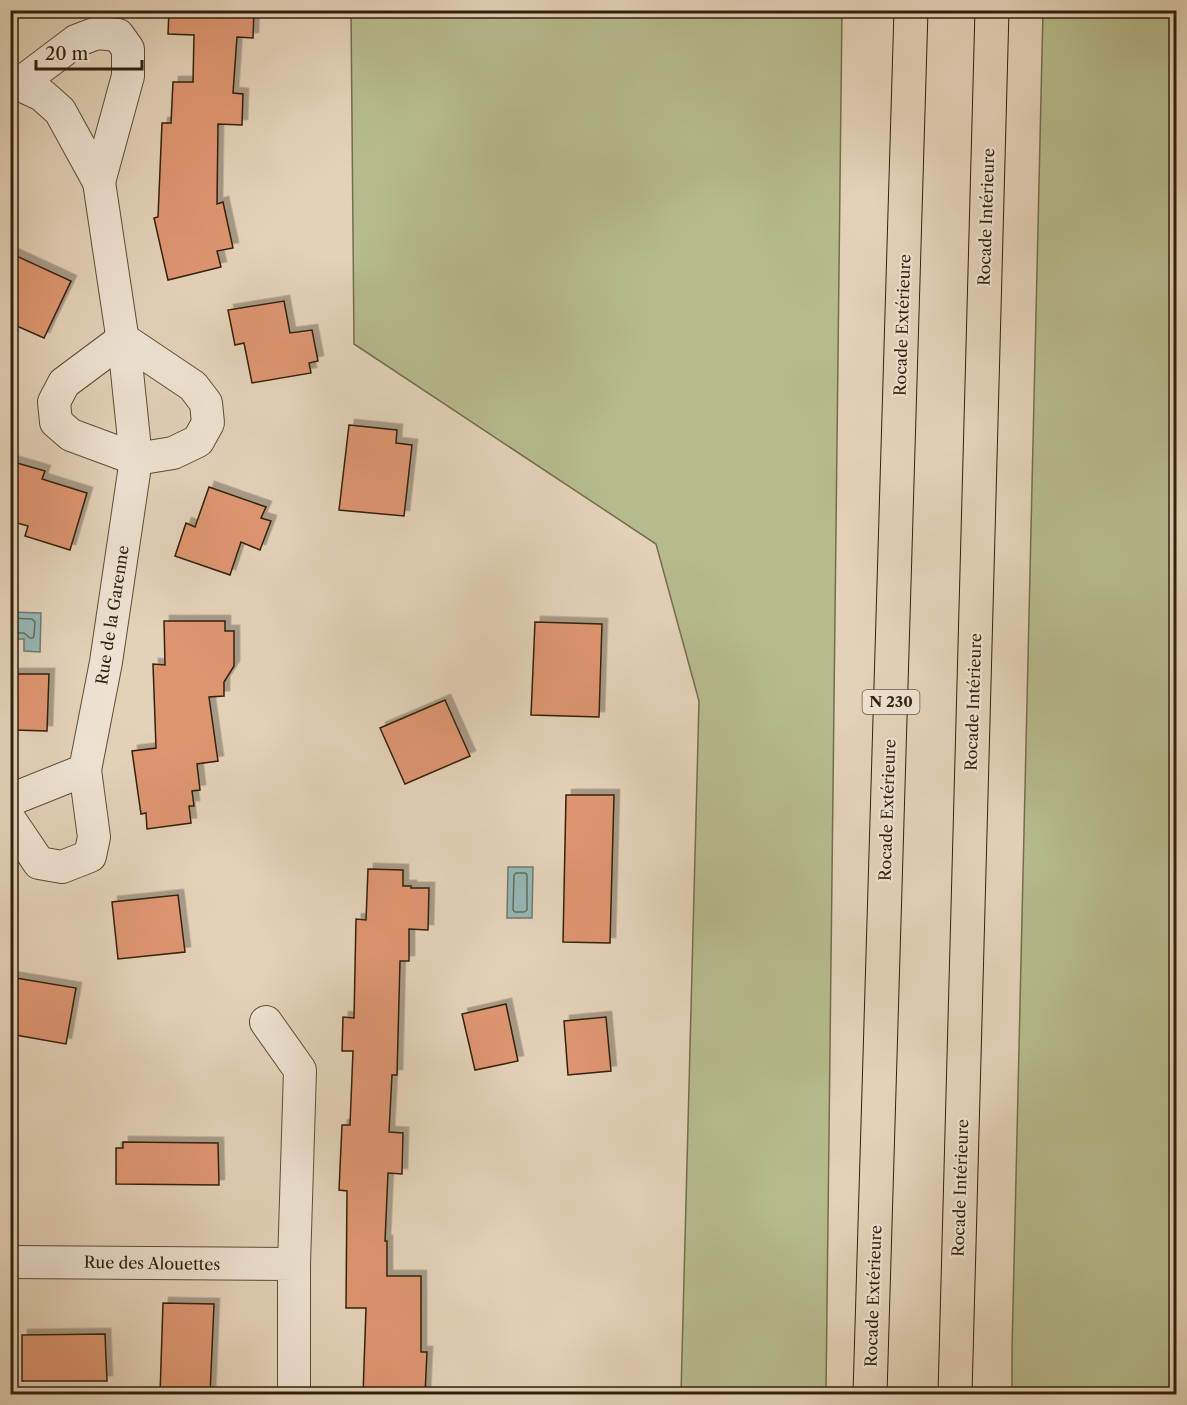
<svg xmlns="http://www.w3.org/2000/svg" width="1187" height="1405" font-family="'Libre Caslon Text',serif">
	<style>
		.green { fill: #b6bb8d; stroke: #746e4c; stroke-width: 1.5 }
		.water { fill: #96b6b4; stroke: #6e7a70; stroke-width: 1.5 }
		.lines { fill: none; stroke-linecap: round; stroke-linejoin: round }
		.shore { stroke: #646c5f; stroke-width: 1.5 }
		.building { fill: #de9671; stroke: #32210a; stroke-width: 1.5; filter: url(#shadow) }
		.minor-casing { stroke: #5e4d36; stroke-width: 34 }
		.trunk-casing { stroke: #32210a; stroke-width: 35 }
		.minor { stroke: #ede2d1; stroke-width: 32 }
		.trunk { stroke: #e4d2b8; stroke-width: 33 }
		.labels { text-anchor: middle; stroke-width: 4.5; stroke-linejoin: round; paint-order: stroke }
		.shield { fill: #ede2d1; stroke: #6a5b46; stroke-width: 1.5 }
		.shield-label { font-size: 15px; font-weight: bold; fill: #32210a }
		.street-label { font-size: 16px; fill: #32210a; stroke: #ede2d1 }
	</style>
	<defs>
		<filter id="shadow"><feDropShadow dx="5.5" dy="-5.5" stdDeviation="0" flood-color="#0004"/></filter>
	</defs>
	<rect width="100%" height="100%" fill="#e4d2b8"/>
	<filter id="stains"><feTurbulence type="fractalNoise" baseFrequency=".00333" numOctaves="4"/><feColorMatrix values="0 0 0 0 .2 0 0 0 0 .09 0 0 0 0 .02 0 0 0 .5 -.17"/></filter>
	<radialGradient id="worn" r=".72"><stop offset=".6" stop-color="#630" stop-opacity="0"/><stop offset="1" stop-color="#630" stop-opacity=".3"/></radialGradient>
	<g class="green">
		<polygon points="351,11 842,11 826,1394 681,1394 699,701 656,544 354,344"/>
		<polygon points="1043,11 1176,11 1176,1394 1012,1394 1012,1350"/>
	</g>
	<g class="water">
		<polygon points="11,612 41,613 40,652 24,651 24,639 11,639"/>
		<polygon points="508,867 533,867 532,918 507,918"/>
	</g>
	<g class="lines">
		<g class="shore">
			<polyline points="10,618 32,619 35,622 34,636 33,638 30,638 24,633 10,633"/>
			<polygon points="516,873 525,873 527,875 527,910 524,912 515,912 513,910 514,875"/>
		</g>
	</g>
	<g class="building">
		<polygon points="169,10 254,10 253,38 237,37 233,93 243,94 242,125 218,124 217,204 223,202 233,248 217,251 221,267 168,280 154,218 158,217 162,123 171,123 173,82 193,82 194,35 168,34"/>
		<polygon points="10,253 71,281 44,338 10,323"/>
		<polygon points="284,301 290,333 312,330 318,361 309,363 311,373 252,383 244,343 235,345 228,310"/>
		<polygon points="349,425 397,430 396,443 412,445 404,516 339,510"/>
		<polygon points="10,461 45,471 42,479 87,493 70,550 25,536 28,526 10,521"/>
		<polygon points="209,487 266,507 261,518 271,521 260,550 241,542 230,575 175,556 186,523 195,527"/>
		<polygon points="164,621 225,621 225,631 234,631 234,666 224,682 224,696 209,697 218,761 197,764 200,790 192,791 194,806 189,806 191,823 147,829 146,813 141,814 132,751 156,748 153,664 165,665"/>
		<polygon points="535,622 602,624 599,717 531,715"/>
		<polygon points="10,674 49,674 47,731 14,730 14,721 10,721"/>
		<polygon points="445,700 470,756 405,784 380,728"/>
		<polygon points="566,795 614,795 610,943 563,942"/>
		<polygon points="368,869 403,870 403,886 411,886 411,888 429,888 428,930 409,929 409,961 400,961 397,1075 392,1075 389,1132 403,1133 402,1174 388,1173 385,1241 387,1241 387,1276 421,1276 421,1352 427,1352 425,1395 363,1395 366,1308 346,1308 347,1191 339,1190 342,1125 350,1125 353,1051 342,1051 343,1017 354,1018 356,919 366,920"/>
		<polygon points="178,895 185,952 118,959 112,902"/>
		<polygon points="10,977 76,988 66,1044 10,1034"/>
		<polygon points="506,1004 518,1061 475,1070 462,1014"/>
		<polygon points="606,1017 611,1071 568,1075 564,1021"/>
		<polygon points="123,1142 218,1143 219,1185 116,1184 116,1148 123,1148"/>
		<polygon points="163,1303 214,1304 210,1395 160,1395"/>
		<polygon points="105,1334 107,1381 22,1381 22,1335"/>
	</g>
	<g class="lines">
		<defs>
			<g id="minor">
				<polyline points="10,80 42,95 60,111 99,182 126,362 136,459 106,662 85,770 10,800"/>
				<polyline points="19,84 76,41 97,33 118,35 128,49 128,76 99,182"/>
				<polygon points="123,339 193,386 206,403 208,423 198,441 173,453 136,459 71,435 56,422 54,402 64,383"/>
				<polyline points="10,820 39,863 62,867 90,856 94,837 85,770"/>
				<polyline points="266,1022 300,1070 294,1264"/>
				<polyline points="10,1262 294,1264 294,1394"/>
			</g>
			<g id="trunk">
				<polyline points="870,1394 911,10"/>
				<polyline points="955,1394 992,10"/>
			</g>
		</defs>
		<use href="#minor" class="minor-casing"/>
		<use href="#trunk" class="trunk-casing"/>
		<use href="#minor" class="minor"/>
		<use href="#trunk" class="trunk"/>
	</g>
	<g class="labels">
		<rect class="shield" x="862.5" y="690" width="57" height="24" rx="4.5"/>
		<g class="shield-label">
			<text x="891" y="707">N 230</text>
		</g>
		<g class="street-label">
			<text transform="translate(986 217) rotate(-88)" y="6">Rocade Intérieure</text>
			<text transform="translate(902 325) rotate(-88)" y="6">Rocade Extérieure</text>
			<text transform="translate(112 615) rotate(-81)" y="6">Rue de la Garenne</text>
			<text transform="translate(973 702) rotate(-88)" y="6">Rocade Intérieure</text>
			<text transform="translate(887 810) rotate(-88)" y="6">Rocade Extérieure</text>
			<text transform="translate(960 1188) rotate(-88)" y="6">Rocade Intérieure</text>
			<text transform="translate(152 1263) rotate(1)" y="6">Rue des Alouettes</text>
			<text transform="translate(873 1296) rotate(-88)" y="6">Rocade Extérieure</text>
		</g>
	</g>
	<rect width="1187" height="1405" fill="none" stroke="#e4d2b8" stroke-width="36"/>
	<rect x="12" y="12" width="1163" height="1381" fill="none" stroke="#32210a" stroke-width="3"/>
	<rect x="18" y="18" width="1151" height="1369" fill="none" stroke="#32210a" stroke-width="1.5"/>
	<path d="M36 60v9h106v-9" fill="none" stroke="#32210a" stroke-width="3"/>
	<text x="45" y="60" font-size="18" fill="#32210a" stroke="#ede2d1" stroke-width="4.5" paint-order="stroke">20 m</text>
	<rect width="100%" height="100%" filter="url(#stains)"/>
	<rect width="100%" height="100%" fill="url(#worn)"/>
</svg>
